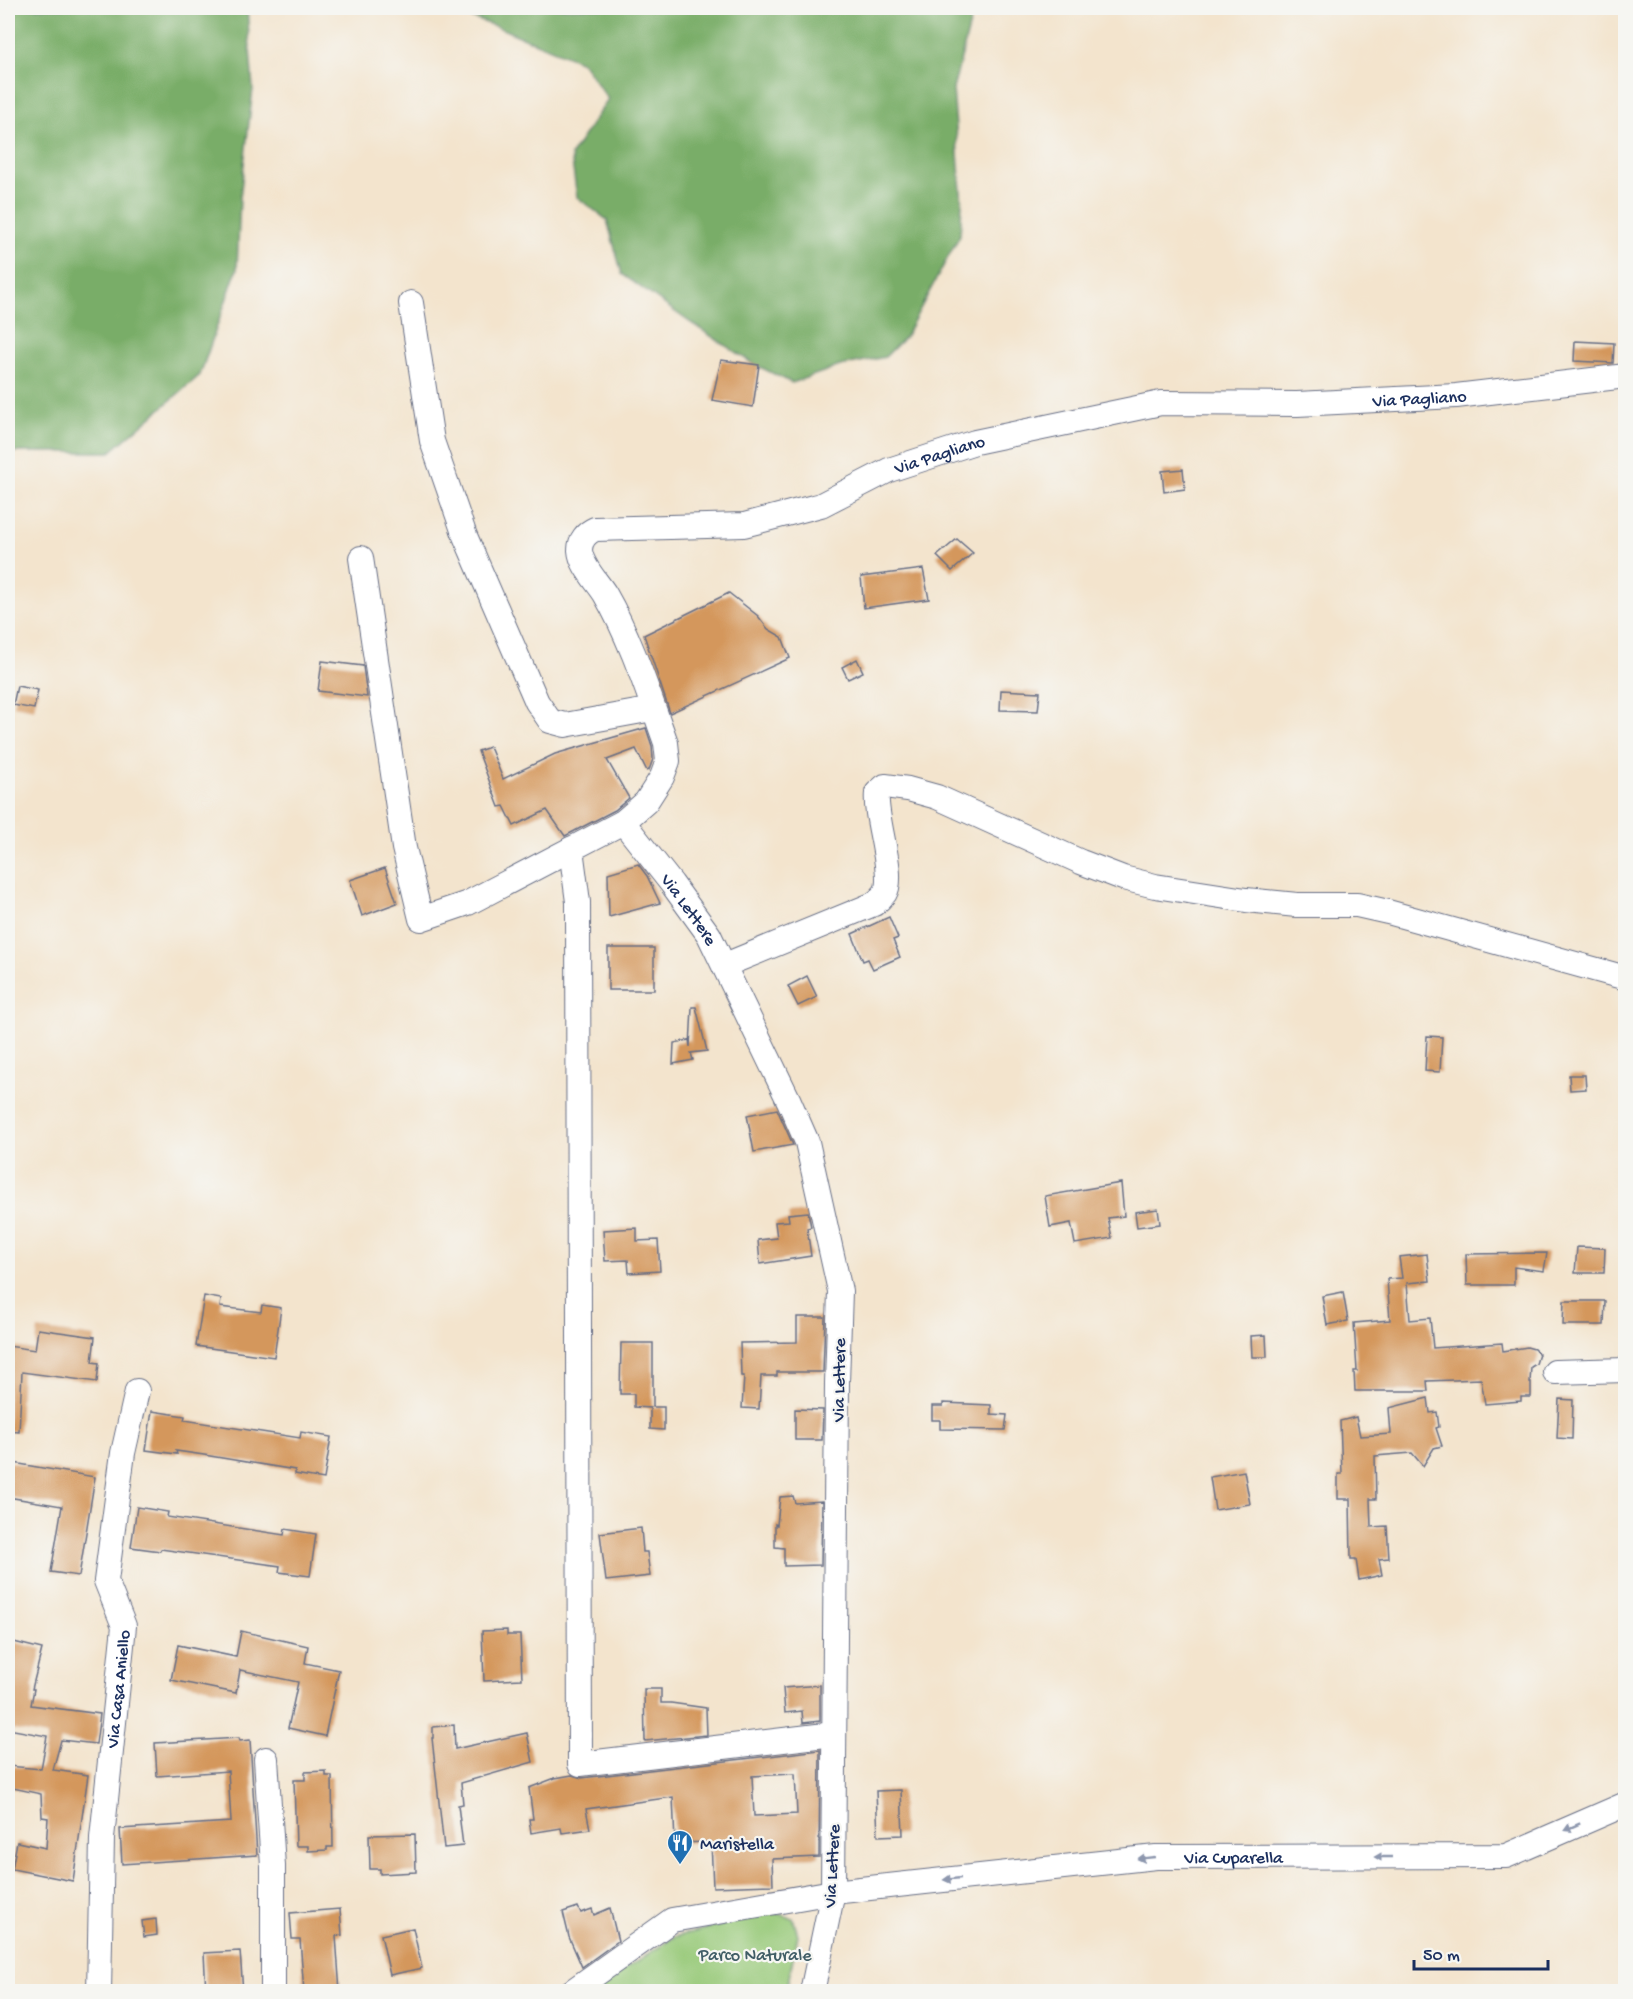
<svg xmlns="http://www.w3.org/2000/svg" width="1633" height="1999" font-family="'Gochi Hand',sans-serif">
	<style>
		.green { fill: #97c978; stroke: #597c6b; stroke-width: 1.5 }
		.forest { fill: #79ad68; stroke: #4a6e63; stroke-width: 1.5 }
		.building { fill: #d4975c; fill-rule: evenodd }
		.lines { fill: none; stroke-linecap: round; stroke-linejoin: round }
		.minor-casing { stroke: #676e85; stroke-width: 26 }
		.minor { stroke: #fff; stroke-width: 24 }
		.oneway { fill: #8d97ae }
		.labels { text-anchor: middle; stroke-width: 4.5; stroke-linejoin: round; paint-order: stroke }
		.street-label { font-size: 18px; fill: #1b2f5e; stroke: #f6f6f2 }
		.poi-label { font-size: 18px; fill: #1b2f5e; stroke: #f6f6f2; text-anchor: start }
		.park-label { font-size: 18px; fill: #405d66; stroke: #f6f6f2 }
	</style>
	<rect width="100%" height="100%" fill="#f6f6f2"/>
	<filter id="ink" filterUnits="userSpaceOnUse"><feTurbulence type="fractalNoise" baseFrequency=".0167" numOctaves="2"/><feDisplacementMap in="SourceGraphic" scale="12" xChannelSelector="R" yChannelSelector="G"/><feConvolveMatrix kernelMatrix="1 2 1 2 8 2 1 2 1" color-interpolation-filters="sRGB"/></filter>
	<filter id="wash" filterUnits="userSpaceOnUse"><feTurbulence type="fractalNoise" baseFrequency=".008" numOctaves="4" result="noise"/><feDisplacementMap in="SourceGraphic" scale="24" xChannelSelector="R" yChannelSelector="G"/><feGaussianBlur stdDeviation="1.35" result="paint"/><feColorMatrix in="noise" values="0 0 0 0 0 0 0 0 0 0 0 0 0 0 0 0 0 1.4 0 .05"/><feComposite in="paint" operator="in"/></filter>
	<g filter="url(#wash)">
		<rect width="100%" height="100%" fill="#f3e4cd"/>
		<polygon class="green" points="772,1912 793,1918 798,1935 786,1991 590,1992 674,1937"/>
		<g class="forest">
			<polygon points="8,8 247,8 253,89 240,198 237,269 200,375 110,452 8,452"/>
			<polygon points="443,8 974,8 953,89 962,204 960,235 905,337 885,357 840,366 792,383 752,363 688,321 622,274 607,220 577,197 571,155 608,99 582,62 495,26"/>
		</g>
		<g id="blocks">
			<g class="building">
				<polygon points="1575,341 1614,343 1613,363 1574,361"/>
				<polygon points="721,360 759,365 753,407 712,400"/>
				<polygon points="1183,469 1185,489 1164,492 1162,471"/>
				<polygon points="957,539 973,553 952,571 937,556"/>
				<polygon points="923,569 929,599 864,608 861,577"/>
				<polygon points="729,593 758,616 768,629 782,637 790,658 670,713 644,635"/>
				<polygon points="857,659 863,672 848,679 842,667"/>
				<polygon points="322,661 363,666 367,697 318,691"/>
				<polygon points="17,686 38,690 34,709 13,705"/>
				<polygon points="1001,690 1040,692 1038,711 1000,710"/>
				<polygon points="646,728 652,746 653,759 649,770 647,771 636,749 607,760 629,798 615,810 565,836 547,810 514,826 504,806 499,807 478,751 490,747 503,779 555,754"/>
				<polygon points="638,864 647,876 660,903 609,917 608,873"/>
				<polygon points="385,868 397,903 362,916 350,880"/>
				<polygon points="889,917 898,938 893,940 900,957 873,969 868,959 863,961 852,934"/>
				<rect x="608" y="948" width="46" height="42"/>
				<polygon points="807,976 817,997 798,1006 788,986"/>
				<polygon points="692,1007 696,1007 707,1051 691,1053 693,1060 673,1064 674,1043 689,1040 690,1047"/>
				<polygon points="1427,1036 1442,1037 1440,1072 1425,1071"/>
				<polygon points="1569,1075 1585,1075 1586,1089 1570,1090"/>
				<polygon points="777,1109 793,1145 754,1152 747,1115"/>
				<polygon points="1121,1183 1124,1216 1108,1218 1112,1238 1075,1244 1071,1223 1050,1227 1045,1196"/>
				<polygon points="1158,1209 1160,1224 1137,1227 1135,1212"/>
				<polygon points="808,1212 811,1227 807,1228 811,1256 760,1264 758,1240 777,1238 775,1222 789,1221 788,1214"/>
				<polygon points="637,1228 637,1241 658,1240 660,1271 629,1273 628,1260 605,1261 603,1230"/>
				<polygon points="1577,1247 1605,1248 1604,1273 1575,1273"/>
				<polygon points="1547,1253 1544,1271 1514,1267 1514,1285 1467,1285 1466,1254"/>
				<polygon points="1427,1254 1430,1281 1407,1283 1410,1320 1430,1318 1433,1348 1502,1343 1503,1351 1527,1347 1534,1349 1539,1354 1536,1364 1531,1367 1530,1382 1531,1382 1531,1397 1521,1397 1521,1401 1485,1404 1481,1379 1427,1381 1428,1391 1355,1391 1354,1371 1357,1371 1354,1323 1390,1320 1387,1279 1402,1278 1399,1257"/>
				<polygon points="1343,1292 1348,1321 1327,1325 1322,1296"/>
				<polygon points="204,1296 221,1299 220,1307 261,1312 262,1305 281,1308 274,1357 196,1346"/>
				<polygon points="1564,1301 1605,1301 1604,1325 1563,1325"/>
				<polygon points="797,1317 825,1317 823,1372 777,1372 777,1376 761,1376 759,1409 742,1408 744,1376 741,1376 740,1343 797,1342"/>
				<polygon points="38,1329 95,1337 92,1362 99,1363 97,1382 22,1372 19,1432 8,1431 8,1346 35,1350"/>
				<polygon points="1266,1335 1267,1357 1252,1357 1251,1336"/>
				<polygon points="621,1343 653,1343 653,1407 664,1407 664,1430 650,1429 650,1408 634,1407 634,1394 620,1394"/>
				<polygon points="1428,1398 1430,1413 1437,1412 1439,1427 1436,1428 1442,1446 1434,1448 1423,1466 1412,1453 1375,1456 1376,1499 1370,1499 1371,1527 1387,1526 1389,1558 1379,1559 1382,1575 1359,1580 1356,1559 1351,1559 1350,1499 1338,1499 1338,1474 1342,1474 1340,1421 1356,1417 1360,1436 1391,1434 1389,1408"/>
				<polygon points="1559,1399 1573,1400 1572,1439 1557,1438"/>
				<polygon points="943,1403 991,1405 991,1414 1007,1415 1005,1430 940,1429 940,1420 932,1420 932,1406 943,1406"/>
				<polygon points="795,1409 823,1410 822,1440 795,1440"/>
				<polygon points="152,1411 185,1416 184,1420 300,1438 301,1432 331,1437 324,1479 295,1474 295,1470 204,1455 176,1451 177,1454 146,1450"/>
				<polygon points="8,1462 95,1477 79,1576 51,1572 62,1506 8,1497"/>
				<polygon points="1244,1471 1250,1504 1215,1510 1210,1477"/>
				<polygon points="793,1496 795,1503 822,1501 821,1565 784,1566 784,1548 775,1547 775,1524 777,1525 780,1497"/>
				<polygon points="137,1507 168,1512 167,1517 284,1535 285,1529 316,1534 310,1576 279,1572 280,1566 161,1549 160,1551 131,1547"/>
				<polygon points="641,1528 643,1552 647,1552 650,1576 606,1581 600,1533"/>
				<polygon points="507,1630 507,1635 520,1635 522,1679 484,1681 482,1631"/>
				<polygon points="241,1631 308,1646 305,1663 339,1670 325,1736 288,1728 298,1682 240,1670 236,1693 171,1680 178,1645 236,1657"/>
				<polygon points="10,1641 42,1649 32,1689 34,1689 31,1705 100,1714 96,1744 61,1740 53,1770 88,1775 73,1881 12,1869 17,1842 46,1848 48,1818 42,1817 41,1794 8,1787 8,1766 41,1769 47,1736 8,1729 10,1721 8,1721 8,1650"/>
				<polygon points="820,1685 820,1721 803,1723 802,1711 785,1713 783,1688"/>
				<polygon points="644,1689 661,1689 661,1703 671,1703 706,1708 707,1735 645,1741"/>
				<polygon points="454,1725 455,1749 527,1733 533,1762 461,1783 463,1804 458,1805 463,1846 444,1848 432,1738 433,1738 433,1727"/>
				<polygon points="239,1738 240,1741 250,1740 257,1855 122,1864 120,1829 231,1822 228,1771 157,1776 155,1743"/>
				<path d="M820 1750 819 1857 772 1859 773 1885 713 1887 711 1842 675 1843 673 1797 586 1809 590 1829 562 1833 561 1828 531 1833 529 1819H533L529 1788 555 1778 572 1775 582 1778ZM795 1774 797 1814 754 1816 752 1776Z"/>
				<polygon points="326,1771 326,1776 332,1776 333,1847 327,1847 327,1850 308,1851 308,1846 296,1846 294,1780 305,1780 305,1772"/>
				<polygon points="901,1790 903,1835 878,1836 876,1791"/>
				<polygon points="415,1834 416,1872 380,1874 380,1869 370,1869 369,1835"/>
				<polygon points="578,1907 581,1913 592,1909 594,1915 610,1908 618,1941 582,1967 569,1937 563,1912"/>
				<polygon points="340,1909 342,1935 336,1936 340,1992 304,1992 300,1939 292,1939 290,1913"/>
				<polygon points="156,1919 157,1935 144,1937 142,1921"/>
				<polygon points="413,1928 422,1968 390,1975 381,1935"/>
				<polygon points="240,1951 243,1992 206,1992 204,1953"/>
			</g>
		</g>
	</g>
	<g filter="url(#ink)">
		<use href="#blocks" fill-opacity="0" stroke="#676e85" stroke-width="1.5"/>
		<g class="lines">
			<defs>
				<g id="minor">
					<polyline points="411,303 432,441 465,536 537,702 550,721 565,725 653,709"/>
					<path id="s1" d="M361 558 404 848 421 919 468 903 623 822 646 802 662 777 668 761 666 743C648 693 632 641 605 594 597 581 581 566 580 550 580 540 586 533 595 529L744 525 821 505 889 470 975 442 1161 403 1297 404 1456 396 1626 376"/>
					<path id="s2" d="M623 822 672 884 709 935 789 1101 807 1142 840 1291 837 1383 833 1892 812 1992"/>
					<polyline points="571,849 578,902 580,1764 834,1734"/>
					<path d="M725 965 874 904C878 901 882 897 885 893 896 875 874 818 877 793L885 786 908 789 937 797 1081 862 1123 878 1155 886 1246 900 1297 905H1357L1388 912 1626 978"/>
					<polyline points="1555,1372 1626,1370"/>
					<polyline points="266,1759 273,1866 273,1992"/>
					<path id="s3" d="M99 1992 102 1838 124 1626 106 1581 123 1453 137 1391"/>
					<path id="s4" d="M571 1992 672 1920 833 1892 1156 1857 1506 1856 1626 1804"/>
				</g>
			</defs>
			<use href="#minor" class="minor-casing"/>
			<use href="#minor" class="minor"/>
		</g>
		<defs><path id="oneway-solid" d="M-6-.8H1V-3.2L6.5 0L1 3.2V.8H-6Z" transform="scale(1.5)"/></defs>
		<g class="oneway">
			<use href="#oneway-solid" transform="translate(1572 1827) rotate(156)"/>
			<use href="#oneway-solid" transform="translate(1383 1857) rotate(180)"/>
			<use href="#oneway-solid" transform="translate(1146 1858) rotate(174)"/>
			<use href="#oneway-solid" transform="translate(952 1879) rotate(174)"/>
		</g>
	</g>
	<defs>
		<symbol id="restaurant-pin" viewBox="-11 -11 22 30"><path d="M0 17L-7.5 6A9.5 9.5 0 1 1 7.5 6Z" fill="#1f6fb2" stroke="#f6f6f2"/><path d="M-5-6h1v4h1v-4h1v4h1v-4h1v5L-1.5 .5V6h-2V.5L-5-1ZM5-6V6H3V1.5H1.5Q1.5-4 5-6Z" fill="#fff"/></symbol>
	</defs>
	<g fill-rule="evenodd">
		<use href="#restaurant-pin" x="665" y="1828" width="30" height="40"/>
	</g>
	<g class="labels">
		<g class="street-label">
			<text dy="6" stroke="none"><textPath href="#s1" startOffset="1770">Via Pagliano</textPath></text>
			<text dy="6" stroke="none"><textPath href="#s1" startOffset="1284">Via Pagliano</textPath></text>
			<text dy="6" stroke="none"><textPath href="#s2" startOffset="110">Via Lettere</textPath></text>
			<text transform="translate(838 1380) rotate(-89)" y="6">Via Lettere</text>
			<text dy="6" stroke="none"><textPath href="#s3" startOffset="304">Via Casa Aniello</textPath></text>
			<text dy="6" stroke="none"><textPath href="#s4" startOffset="690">Via Cuparella</textPath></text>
			<text transform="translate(831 1866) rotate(-87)" y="6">Via Lettere</text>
		</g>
		<g class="poi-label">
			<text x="700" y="1849">Maristella</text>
		</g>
		<g class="park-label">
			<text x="755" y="1960">Parco Naturale</text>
		</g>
	</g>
	<rect width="1633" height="1999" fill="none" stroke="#f6f6f2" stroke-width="30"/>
	<path d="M1414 1960v9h134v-9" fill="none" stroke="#1b2f5e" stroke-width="3"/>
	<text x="1423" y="1960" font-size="18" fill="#1b2f5e" stroke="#f6f6f2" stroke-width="4.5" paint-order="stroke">50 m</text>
</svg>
